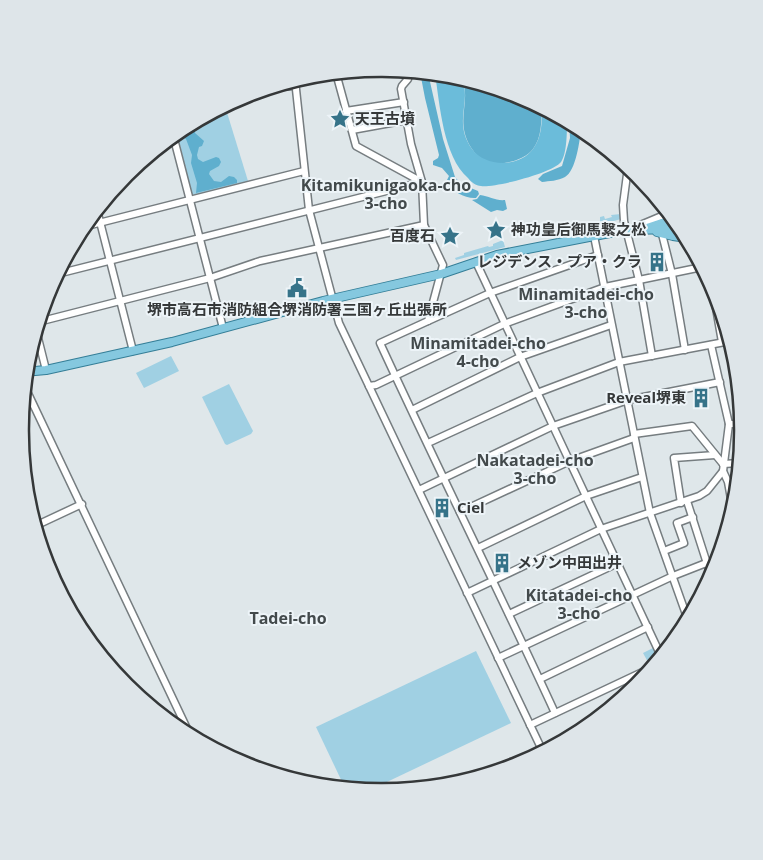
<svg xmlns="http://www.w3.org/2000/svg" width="763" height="860" font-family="'Open Sans','Noto Sans JP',sans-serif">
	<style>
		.green { fill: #a0d0e3 }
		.forest { fill: #5fafce }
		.water { fill: #6bbcda }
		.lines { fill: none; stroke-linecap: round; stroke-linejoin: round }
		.minor-casing { stroke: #767d80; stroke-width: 9 }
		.major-casing { stroke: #347e97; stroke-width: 10 }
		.minor { stroke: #fff; stroke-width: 6 }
		.major { stroke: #85c8df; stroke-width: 8 }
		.labels { text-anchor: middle; stroke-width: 4; stroke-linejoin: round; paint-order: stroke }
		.poi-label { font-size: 15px; font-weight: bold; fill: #353839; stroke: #edf4f8; text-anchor: start }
		.neighbourhood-label { font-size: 16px; font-weight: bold; fill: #434a4c; stroke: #edf4f8 }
		.rim { fill: none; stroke: #353839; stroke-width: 2.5 }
	</style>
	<rect width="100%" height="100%" fill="#dfe7ea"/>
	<g class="green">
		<polygon points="225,106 248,181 194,195 192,194 177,133"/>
		<polygon points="621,214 621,219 600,225 600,217 604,216 605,219 612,217 611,215"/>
		<polygon points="503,240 505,247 456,260 455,258 464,255 464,253 488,246 489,247 493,246 493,244"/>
		<polygon points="171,356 179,371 144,388 136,373"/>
		<polygon points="229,384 253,431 251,434 227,445 225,444 202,397"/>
		<polygon points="655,647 660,657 658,660 649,664 643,653"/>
		<polygon points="476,651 511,723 370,790 345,788 316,727"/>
	</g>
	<g class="forest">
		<path d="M420 72 428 73 443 139 455 177 461 184 478 191 479 194 476 198C466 199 451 191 446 182L449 176 442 168 433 165V161L438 158 439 155 425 98Z"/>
		<path d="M461 78 520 96 542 108C541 122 542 137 533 149 523 162 497 167 483 160 478 158 475 153 472 149 453 121 473 100 461 78Z"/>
		<path d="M569 122 581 128C580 140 576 171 565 177 558 181 549 181 542 182L538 179 543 174 562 166 570 138Z"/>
		<polygon points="192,123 195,126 195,133 204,141 202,146 199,147 197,155 198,159 203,162 216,157 219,158 221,162 219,166 210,171 209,174 214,181 221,182 229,176 234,177 237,180 237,183 196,193 197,183 191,163 192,155 186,139 180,135 179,132 181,129"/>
		<path d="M480 195C489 196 496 201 505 200L507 209 503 211 497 210 491 212 472 200 477 199Z"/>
	</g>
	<path class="water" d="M435 74 452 76 461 79C473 100 452 121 472 149 485 167 519 168 533 149 542 137 542 122 542 108L567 121C567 131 567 154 561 162 553 173 494 188 481 186 476 186 471 182 468 178 443 156 440 105 435 74Z"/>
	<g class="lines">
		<defs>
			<g id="minor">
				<path d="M406 71 408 79 402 86 401 89 411 144 422 182 424 225 443 265 428 321 380 343C437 467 498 589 555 713"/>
				<polyline points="336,73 356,146 422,182"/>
				<polyline points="295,80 309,210 339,323 543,752"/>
				<polyline points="274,87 295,86"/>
				<polyline points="346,111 404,102"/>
				<polyline points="352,130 407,120"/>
				<polyline points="173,135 223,328"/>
				<polyline points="628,167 623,205 624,221 639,280 652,356"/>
				<polyline points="97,210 133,351"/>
				<polyline points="83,227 304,171"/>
				<polyline points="631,229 669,213"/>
				<polyline points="662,234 672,274 685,350"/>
				<polyline points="594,236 650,513 688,620"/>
				<polyline points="476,262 661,656"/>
				<polyline points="57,274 422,182"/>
				<polyline points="712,285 722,342"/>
				<polyline points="428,321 490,293 598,255"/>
				<polyline points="38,322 210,278 260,261 424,225"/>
				<polyline points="36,330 46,370"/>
				<polyline points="711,345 729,424 742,424"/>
				<polyline points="24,385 190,735"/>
				<polyline points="369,386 376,385 504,324 605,287 702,267"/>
				<polyline points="412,410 520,357 611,325"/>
				<polyline points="729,424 723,471 728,482 733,510"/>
				<polyline points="634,434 692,426 723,464"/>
				<polyline points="428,443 537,393 619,362 730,341"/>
				<polyline points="723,464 740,463"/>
				<polyline points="419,490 553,426 628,400 720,382"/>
				<polyline points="687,501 711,576"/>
				<polyline points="681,503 674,458 715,455"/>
				<polyline points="460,512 570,461 634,438"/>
				<polyline points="35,526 82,504"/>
				<polyline points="478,548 586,496 642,477"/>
				<polyline points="664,551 684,543 677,523 693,517"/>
				<polyline points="467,593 601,529 699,496 707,491 723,471"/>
				<polyline points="509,614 618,563"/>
				<polyline points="498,658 673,576 719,558"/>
				<polyline points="540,679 648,627"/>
				<polyline points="530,725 653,667"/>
			</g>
			<g id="major">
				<polyline points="647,228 662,223 676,222"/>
				<polyline points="657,232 673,236 687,238"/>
				<polyline points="26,368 35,371 46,370 172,342 323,301 441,274 497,255 625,230 682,229"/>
			</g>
		</defs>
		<use href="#minor" class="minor-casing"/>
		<use href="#major" class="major-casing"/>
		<use href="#minor" class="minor"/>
		<use href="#major" class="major"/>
	</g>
	<defs>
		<symbol id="sight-bare" viewBox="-9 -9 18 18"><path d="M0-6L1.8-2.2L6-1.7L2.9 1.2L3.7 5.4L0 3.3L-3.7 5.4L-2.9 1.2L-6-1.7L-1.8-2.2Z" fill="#367389" stroke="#edf4f8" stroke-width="2.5" paint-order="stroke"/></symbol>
		<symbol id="building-bare" viewBox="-9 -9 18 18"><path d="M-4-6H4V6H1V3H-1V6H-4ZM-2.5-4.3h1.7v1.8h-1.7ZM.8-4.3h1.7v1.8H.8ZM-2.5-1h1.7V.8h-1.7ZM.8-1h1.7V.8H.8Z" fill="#367389" stroke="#edf4f8" stroke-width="2.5" paint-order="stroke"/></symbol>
		<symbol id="civic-bare" viewBox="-9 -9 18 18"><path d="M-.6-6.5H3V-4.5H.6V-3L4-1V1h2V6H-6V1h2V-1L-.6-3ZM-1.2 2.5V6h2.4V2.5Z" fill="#367389" stroke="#edf4f8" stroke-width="2.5" paint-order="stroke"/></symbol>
	</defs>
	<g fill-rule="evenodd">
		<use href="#sight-bare" x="326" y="105" width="28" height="28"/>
		<use href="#sight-bare" x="482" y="216" width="28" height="28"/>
		<use href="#sight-bare" x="436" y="222" width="28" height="28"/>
		<use href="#building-bare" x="643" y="248" width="28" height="28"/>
		<use href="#civic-bare" x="283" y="274" width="28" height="28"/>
		<use href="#building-bare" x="687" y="384" width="28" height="28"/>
		<use href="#building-bare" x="428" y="494" width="28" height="28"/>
		<use href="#building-bare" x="488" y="549" width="28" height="28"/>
	</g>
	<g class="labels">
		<g class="poi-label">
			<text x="355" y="124">天王古墳</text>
			<text x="511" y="235">神功皇后御馬繋之松</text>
			<text x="435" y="241" text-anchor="end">百度石</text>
			<text x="642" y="267" text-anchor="end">レジデンス・プア・クラ</text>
			<text x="297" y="315" text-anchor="middle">堺市高石市消防組合堺消防署三国ヶ丘出張所</text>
			<text x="686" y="403" text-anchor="end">Reveal堺東</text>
			<text x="457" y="513">Ciel</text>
			<text x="517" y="568">メゾン中田出井</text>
		</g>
		<g class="neighbourhood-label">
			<text x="386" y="191">Kitamikunigaoka-cho<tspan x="386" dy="18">3-cho</tspan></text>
			<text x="586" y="300">Minamitadei-cho<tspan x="586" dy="18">3-cho</tspan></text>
			<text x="478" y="349">Minamitadei-cho<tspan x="478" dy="18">4-cho</tspan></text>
			<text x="535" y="466">Nakatadei-cho<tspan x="535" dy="18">3-cho</tspan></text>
			<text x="579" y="601">Kitatadei-cho<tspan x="579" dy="18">3-cho</tspan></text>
			<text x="288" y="624">Tadei-cho</text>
		</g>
	</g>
	<path d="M0 0H763V860H0ZM381 77H382A352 352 0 0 1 734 429V431A352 352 0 0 1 382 783H381A352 352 0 0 1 29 431V429A352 352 0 0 1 381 77Z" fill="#dee5e9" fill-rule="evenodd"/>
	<path class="rim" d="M381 77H382A352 352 0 0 1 734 429V431A352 352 0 0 1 382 783H381A352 352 0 0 1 29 431V429A352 352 0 0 1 381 77Z"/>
</svg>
